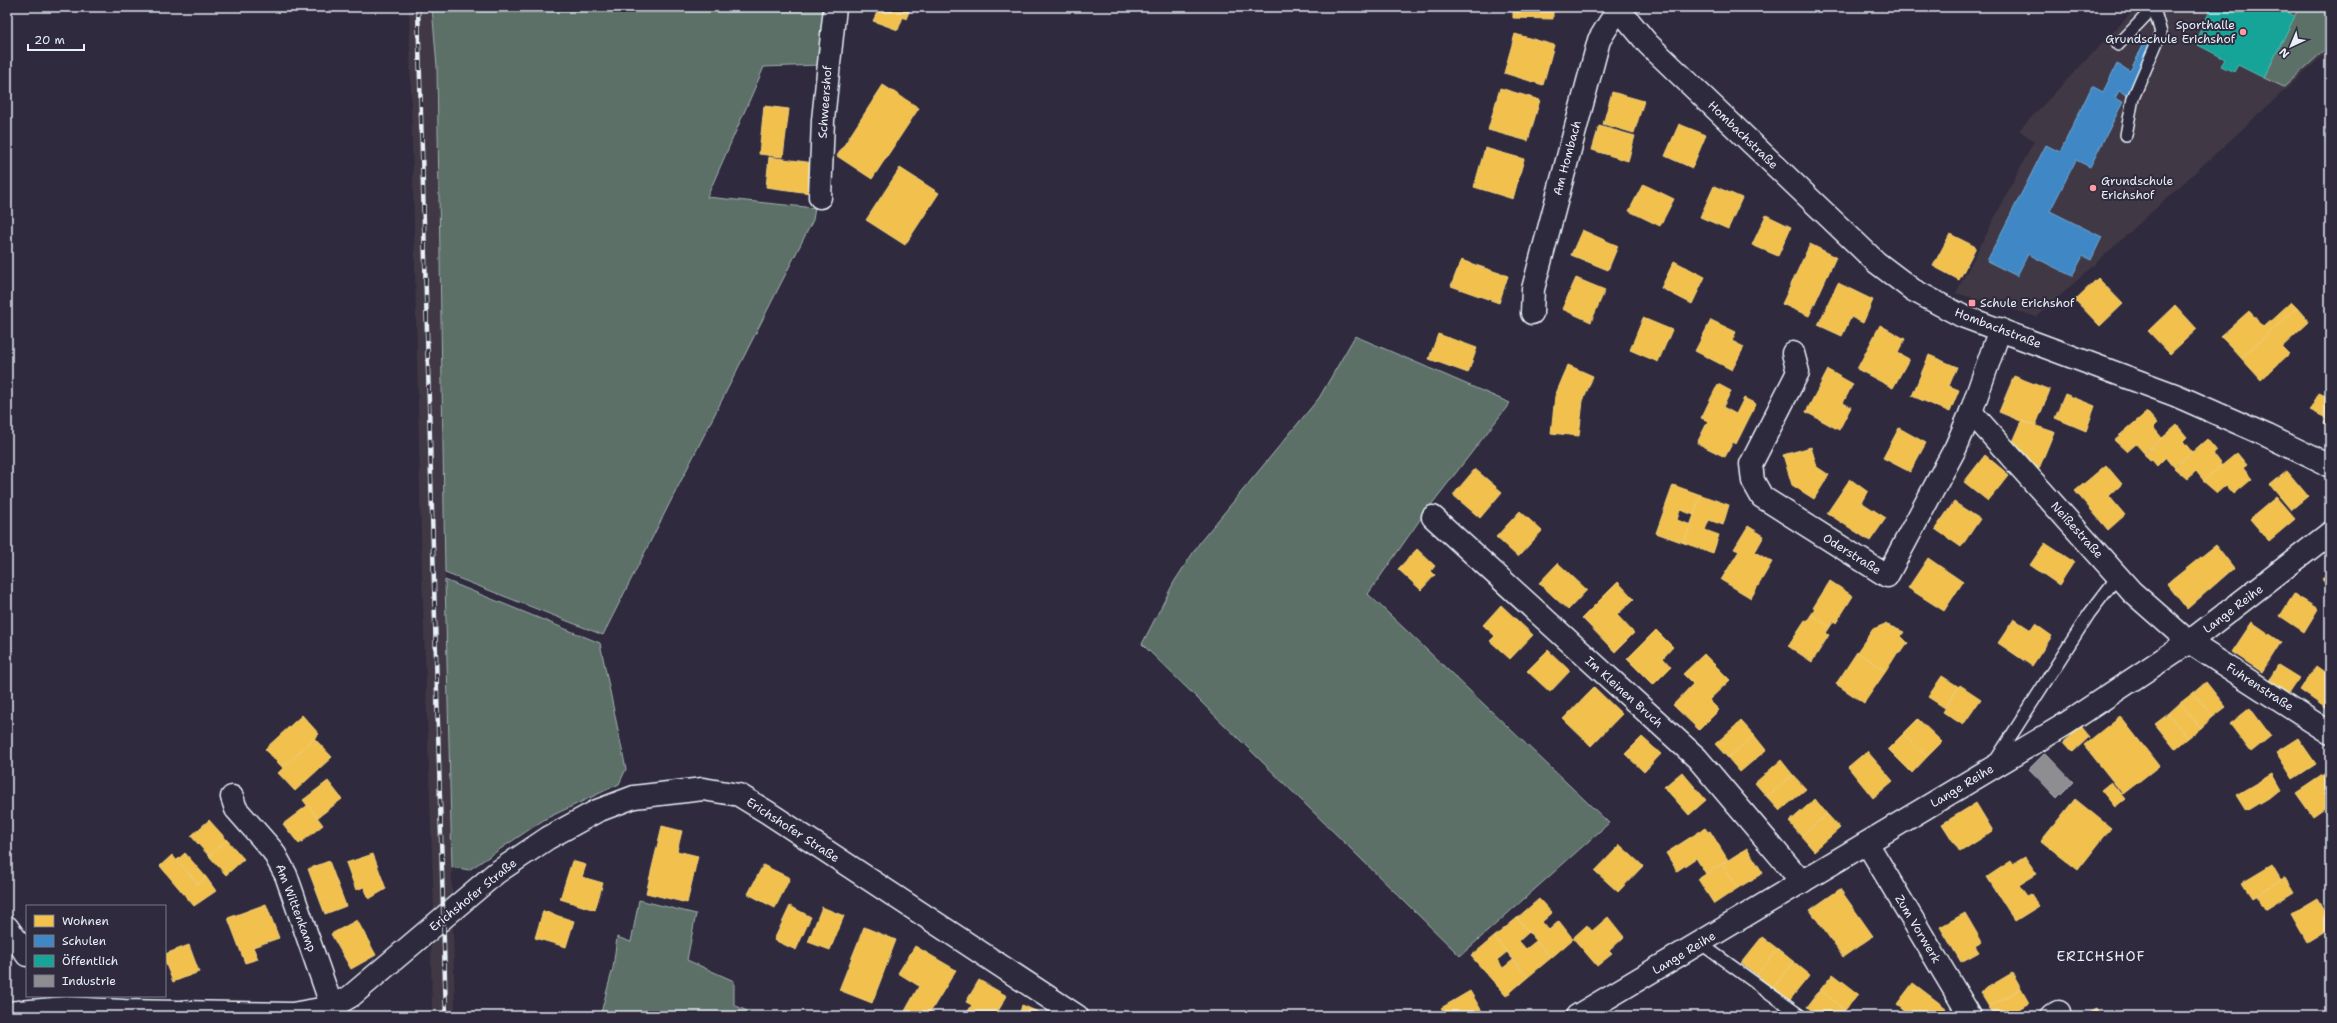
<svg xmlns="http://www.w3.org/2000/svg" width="2337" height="1023" font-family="'Shantell Sans',sans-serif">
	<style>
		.built { fill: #413945 }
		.green { fill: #5c6f67; stroke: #a2b0b0 }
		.homes { fill: #f2c14e; stroke: #efcf81 }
		.schools { fill: #3f88c5; stroke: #72a8d4 }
		.public { fill: #17a398; stroke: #56bab5 }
		.industry { fill: #8d8d92; stroke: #a8abb1 }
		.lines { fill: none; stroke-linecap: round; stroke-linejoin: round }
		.lane-casing { stroke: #e8f1f8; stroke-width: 14 }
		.street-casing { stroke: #e8f1f8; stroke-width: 25 }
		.lane { stroke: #2f2a3d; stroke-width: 11 }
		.street { stroke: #2f2a3d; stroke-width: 22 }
		.rail-casing { stroke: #e8f1f8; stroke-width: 4.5 }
		.rail { stroke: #2f2a3d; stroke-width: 3; stroke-dasharray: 9; stroke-linecap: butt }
		.poi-dot { fill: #ff9aa2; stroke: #2f2a3d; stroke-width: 1.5 }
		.labels { text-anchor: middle; stroke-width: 4; stroke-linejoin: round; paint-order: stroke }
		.poi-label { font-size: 12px; fill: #e8f1f8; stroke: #2f2a3d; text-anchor: start }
		.street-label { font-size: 12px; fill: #e8f1f8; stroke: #2f2a3d }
		.quarter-label { font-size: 14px; letter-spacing: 1px; fill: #e8f1f8; stroke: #2f2a3d }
	</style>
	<rect width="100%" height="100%" fill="#2f2a3d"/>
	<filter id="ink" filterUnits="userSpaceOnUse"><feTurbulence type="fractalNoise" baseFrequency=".025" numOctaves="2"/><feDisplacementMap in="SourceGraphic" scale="8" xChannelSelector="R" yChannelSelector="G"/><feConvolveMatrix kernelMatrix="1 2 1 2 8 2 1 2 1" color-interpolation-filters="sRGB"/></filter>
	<g filter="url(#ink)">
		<g class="built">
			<polygon points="409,7 432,7 437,67 445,580 455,1016 432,1016 431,950 434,909 422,576"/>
			<polygon points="2137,7 2330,7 2330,49 2037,317 1956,293 2034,141 2019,130"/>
		</g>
		<g class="green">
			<polygon points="432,7 825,7 820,65 764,67 707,197 815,208 813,220 603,635 445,573 437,67"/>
			<polygon points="2299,7 2330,7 2330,45 2284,87 2264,78"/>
			<polygon points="1355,336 1510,403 1424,514 1368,594 1609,823 1460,956 1142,644 1174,582 1200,542 1319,398"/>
			<polygon points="445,580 600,643 626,769 619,784 545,819 469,870 452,867"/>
			<polygon points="639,900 696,914 687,960 734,981 734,1005 758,1016 600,1016 613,968 617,937 631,942"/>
		</g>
		<g class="homes">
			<polygon points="877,7 911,7 906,19 903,17 898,30 873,21 879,8"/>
			<polygon points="1513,7 1553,7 1553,19 1513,18"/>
			<polygon points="1515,34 1554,45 1543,85 1504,73"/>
			<polygon points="883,85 919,108 872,179 837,156"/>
			<polygon points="1500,88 1540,100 1528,141 1488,130"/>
			<polygon points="1612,92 1644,101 1634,133 1603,124"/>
			<polygon points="764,106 789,109 783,157 759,154"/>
			<polygon points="1679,124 1706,135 1692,168 1665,156"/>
			<polygon points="1599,126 1635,136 1628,161 1592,150"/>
			<polygon points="1485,148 1524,159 1513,199 1474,187"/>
			<polygon points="769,157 814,163 810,193 766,187"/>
			<polygon points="900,168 939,193 905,245 866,220"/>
			<polygon points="1643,184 1674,199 1660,226 1629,211"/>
			<polygon points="1714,186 1742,198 1728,229 1700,217"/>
			<polygon points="1766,215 1791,227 1778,256 1752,245"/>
			<polygon points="1582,230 1618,246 1608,270 1571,255"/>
			<polygon points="1950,234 1976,247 1959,280 1933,266"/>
			<polygon points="1810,244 1836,257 1809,316 1782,304"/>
			<polygon points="1461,260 1508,276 1499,303 1451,286"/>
			<polygon points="1674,261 1705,277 1692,304 1661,288"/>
			<polygon points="1576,278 1605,290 1591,322 1562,309"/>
			<polygon points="2098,278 2123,304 2100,326 2075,300"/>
			<polygon points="1838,283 1873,300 1863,323 1851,317 1842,336 1818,325"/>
			<polygon points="2291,302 2297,308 2241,358 2221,336 2249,311 2264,327"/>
			<polygon points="2175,305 2197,329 2170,354 2148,331"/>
			<polygon points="2297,308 2309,322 2282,347 2289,354 2261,380 2241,358"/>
			<polygon points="1643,318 1672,330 1658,362 1630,350"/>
			<polygon points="1711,320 1736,332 1732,341 1744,347 1732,370 1695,351"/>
			<polygon points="1880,325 1905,339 1898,353 1909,359 1893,388 1857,369"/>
			<polygon points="1438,334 1477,348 1468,373 1429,359"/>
			<polygon points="1929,355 1957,367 1949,386 1959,390 1950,412 1912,396"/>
			<polygon points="1568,365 1593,376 1583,401 1579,436 1551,433 1555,396"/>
			<polygon points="1828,370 1853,384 1843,403 1851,407 1839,430 1806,412"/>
			<polygon points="2014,376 2050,390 2035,427 1999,412"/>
			<polygon points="1718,384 1731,391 1723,407 1736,414 1744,398 1756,404 1736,444 1733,442 1725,457 1697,443 1708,421 1701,418"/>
			<polygon points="2319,393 2330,398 2330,427 2324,423 2326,418 2310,410"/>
			<polygon points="2065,394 2095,406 2086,431 2055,418"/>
			<polygon points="2147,412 2157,423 2153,427 2162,438 2144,453 2136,444 2127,452 2114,440"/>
			<polygon points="2022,421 2054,432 2038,471 2012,444"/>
			<polygon points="2177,425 2187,437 2183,441 2192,452 2174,467 2166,457 2157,466 2152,460 2150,461 2144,454"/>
			<polygon points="1899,428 1926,443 1910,472 1883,458"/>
			<polygon points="2207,439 2217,451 2213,454 2222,466 2204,481 2196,471 2187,479 2174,468"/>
			<polygon points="1811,447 1817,467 1829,475 1814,499 1792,485 1783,455"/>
			<polygon points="2237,453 2247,465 2243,468 2252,479 2234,494 2226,485 2217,493 2203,481"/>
			<polygon points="1985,455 2009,475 1988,501 1964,482"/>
			<polygon points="2106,465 2122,484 2109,496 2125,515 2108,530 2075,491"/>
			<polygon points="1475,469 1502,492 1480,518 1453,495"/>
			<polygon points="2287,471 2308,496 2291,510 2270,485"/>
			<polygon points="1850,479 1868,492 1861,502 1886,518 1870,541 1827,513"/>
			<polygon points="1673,485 1701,495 1694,515 1680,510 1677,520 1691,525 1684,543 1656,533"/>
			<polygon points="1701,495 1729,505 1723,525 1709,520 1705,530 1719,535 1713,553 1684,543"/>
			<polygon points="2276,497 2295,519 2269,541 2250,519"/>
			<polygon points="1954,502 1980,519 1961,547 1935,529"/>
			<polygon points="1520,511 1542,531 1518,557 1496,537"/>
			<polygon points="1748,526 1764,536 1755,552 1772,562 1751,598 1721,580 1739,551 1734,549"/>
			<polygon points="2045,543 2074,562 2059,585 2030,565"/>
			<polygon points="2216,545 2234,568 2187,609 2167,584"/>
			<polygon points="1417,549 1435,566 1431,571 1435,575 1421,590 1398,569"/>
			<polygon points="1928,558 1963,582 1944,611 1908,588"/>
			<polygon points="1558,563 1587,590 1568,610 1539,583"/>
			<polygon points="2330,573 2330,590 2322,579"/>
			<polygon points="1830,581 1853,596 1836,623 1834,621 1830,627 1811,615 1815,609 1813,608"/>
			<polygon points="1618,582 1634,599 1617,615 1634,633 1615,652 1582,618"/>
			<polygon points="2294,594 2318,609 2304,632 2280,616"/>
			<polygon points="1501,605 1533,635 1510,659 1490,641 1495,636 1483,625"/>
			<polygon points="1811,615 1830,627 1826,633 1829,635 1812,662 1788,646 1805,620 1807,621"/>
			<polygon points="2014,619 2031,630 2035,624 2052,636 2032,666 1998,643"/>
			<polygon points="2252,622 2281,642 2262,672 2232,652"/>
			<polygon points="1885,624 1904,632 1901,636 1908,643 1901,653 1898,652 1886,671 1857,652 1873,629"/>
			<polygon points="1656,630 1673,647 1663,658 1671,667 1653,685 1627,659"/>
			<polygon points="1548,650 1570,671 1550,692 1527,671"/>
			<polygon points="1857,652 1886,671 1864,703 1836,684"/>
			<polygon points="1704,654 1730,680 1709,700 1719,710 1699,730 1673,705 1693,684 1683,674"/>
			<polygon points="2278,665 2299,678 2289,693 2269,680"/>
			<polygon points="2316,666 2330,676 2330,705 2327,709 2300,690"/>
			<polygon points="1942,676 1959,687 1945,708 1928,697"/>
			<polygon points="2206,682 2226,707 2213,717 2193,693"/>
			<polygon points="1960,685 1981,699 1963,725 1943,712"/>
			<polygon points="1594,687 1622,714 1591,746 1563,719"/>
			<polygon points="2193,693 2213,717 2201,728 2180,703"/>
			<polygon points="2180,703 2201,728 2188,738 2168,714"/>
			<polygon points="2250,708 2271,736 2251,752 2230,724"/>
			<polygon points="2168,714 2188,738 2175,749 2155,724"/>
			<polygon points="302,715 319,734 283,768 265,749"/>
			<polygon points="2120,716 2159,766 2123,794 2084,745"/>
			<polygon points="1918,719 1942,742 1927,757 1903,734"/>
			<polygon points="1741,721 1754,735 1728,758 1715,744"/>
			<polygon points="2081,727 2089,737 2073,752 2064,742"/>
			<polygon points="1903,734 1927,757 1912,773 1888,749"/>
			<polygon points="1754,735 1766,750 1740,772 1728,758"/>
			<polygon points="1642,737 1661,754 1644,772 1625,754"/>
			<polygon points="314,738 332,757 295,791 278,773"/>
			<polygon points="2298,738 2316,764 2293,779 2276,752"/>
			<polygon points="1867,751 1893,781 1873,798 1848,767"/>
			<polygon points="1781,760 1793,775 1767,797 1755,783"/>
			<polygon points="2330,770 2330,805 2313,817 2296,793"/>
			<polygon points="1682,772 1706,800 1689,815 1664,787"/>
			<polygon points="2272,774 2281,790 2246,811 2236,795"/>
			<polygon points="1793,775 1806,789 1780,811 1767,797"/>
			<polygon points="328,781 342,799 317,818 303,800"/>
			<polygon points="2111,782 2125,799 2115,807 2101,790"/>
			<polygon points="1815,799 1827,814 1801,836 1789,822"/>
			<polygon points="2075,799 2111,828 2078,870 2041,841"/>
			<polygon points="1976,803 1993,831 1960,852 1942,824"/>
			<polygon points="308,805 323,825 299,844 283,824"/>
			<polygon points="1827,814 1840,828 1814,851 1801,836"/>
			<polygon points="209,820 227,840 209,856 191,836"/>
			<polygon points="662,826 682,831 677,851 698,856 687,903 646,893"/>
			<polygon points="1705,828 1708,832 1710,831 1728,860 1706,874 1696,858 1677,871 1666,853"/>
			<polygon points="227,840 244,859 226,875 209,856"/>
			<polygon points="1620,845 1643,866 1618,892 1595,871"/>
			<polygon points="1747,848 1763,873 1738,888 1722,864"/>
			<polygon points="185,853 206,877 198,884 177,860"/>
			<polygon points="373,854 386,889 369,899 364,887 356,890 346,863"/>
			<polygon points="172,855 198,884 206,877 216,891 194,906 160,866"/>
			<polygon points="2025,857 2037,874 2019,885 2027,896 2031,894 2039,906 2015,921 1987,877 2011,861 2013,864"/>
			<polygon points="329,861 346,906 325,914 308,869"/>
			<polygon points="572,861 586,865 582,877 603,883 595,910 560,899"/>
			<polygon points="1722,864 1738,888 1714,904 1698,879"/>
			<polygon points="763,865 790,878 775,908 748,894"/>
			<polygon points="2272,865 2281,880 2252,898 2242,883"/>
			<polygon points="2285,877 2294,892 2265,910 2256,896"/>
			<polygon points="1840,889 1873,936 1843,957 1810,910"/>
			<polygon points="2318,898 2330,919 2330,928 2307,942 2291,914"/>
			<polygon points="1539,899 1552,913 1542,922 1549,930 1559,921 1573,939 1551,958 1517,918"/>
			<polygon points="266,904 279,938 253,947 258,959 245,963 228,918"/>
			<polygon points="790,906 811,917 796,950 774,940"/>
			<polygon points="822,907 844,916 830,950 808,942"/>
			<polygon points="543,911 574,921 566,947 535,938"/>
			<polygon points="1965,913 1982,942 1975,946 1979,952 1961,962 1940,927"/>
			<polygon points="1608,917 1624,937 1609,951 1612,954 1597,966 1573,938 1587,925 1592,931"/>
			<polygon points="1517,918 1529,932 1519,941 1526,949 1536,941 1551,958 1528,977 1494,937"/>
			<polygon points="357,920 376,955 351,969 331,934"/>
			<polygon points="864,927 896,940 872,1003 839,990"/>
			<polygon points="1494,937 1507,952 1497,960 1503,968 1513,960 1528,977 1506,996 1471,956"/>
			<polygon points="1762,937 1778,949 1757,975 1741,963"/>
			<polygon points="189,945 199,972 173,982 165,962 165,954"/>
			<polygon points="915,946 956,970 928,1016 914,1016 905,1011 919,986 898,973"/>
			<polygon points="1778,949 1794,962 1773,988 1757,975"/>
			<polygon points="1794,962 1810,975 1789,1001 1773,988"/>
			<polygon points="2012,973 2021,989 1989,1007 1980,992"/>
			<polygon points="1833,974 1859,994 1845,1010 1820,990"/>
			<polygon points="979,980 1007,996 995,1016 965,1016 972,1005 966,1002"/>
			<polygon points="1913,983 1946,1008 1939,1016 1912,1016 1897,1004"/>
			<polygon points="2021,989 2029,1003 2007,1016 1994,1016 1989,1007"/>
			<polygon points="1820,990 1845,1010 1841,1016 1819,1016 1807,1007"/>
			<polygon points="1470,991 1483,1013 1478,1016 1447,1016 1441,1008"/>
			<polygon points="1022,1005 1043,1014 1042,1016 1019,1016"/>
			<polygon points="2096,1009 2100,1016 2083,1016"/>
		</g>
		<polygon class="schools" points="2147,38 2154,41 2127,95 2119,91 2115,98 2123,102 2090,167 2076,160 2050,211 2102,237 2091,260 2083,256 2072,276 2028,254 2017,276 1987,261 2046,145 2060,152 2092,86 2103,92 2117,64 2130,71"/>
		<polygon class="public" points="2212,7 2277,7 2295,16 2264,78 2238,65 2234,72 2221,66 2225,59 2194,43"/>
		<polygon class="industry" points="2045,753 2073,782 2057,798 2029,769"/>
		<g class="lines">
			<defs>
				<g id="lane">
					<polyline points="2118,45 2154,7"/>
					<polyline points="2126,135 2133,98 2161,33 2154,8"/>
					<polyline points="1995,761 2089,614 2118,576"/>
					<polyline points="1700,943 1801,1016"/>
				</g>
				<g id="street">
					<polyline points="1617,7 1648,44 1876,262 1913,290 1962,316 2175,395 2268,436 2330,466"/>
					<polyline points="820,197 823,120 835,7"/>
					<polyline points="1532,313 1533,289 1599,40 1618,9"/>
					<polyline points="1793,353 1798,372 1751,464 1753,481 1762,497 1887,576 1956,447 1971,412 2000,329"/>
					<polyline points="1971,412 2132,592 2189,642 2330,733"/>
					<polyline points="1433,517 1697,758 1802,882"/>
					<polyline points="232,797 236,809 273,851 286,875 332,1007"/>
					<polyline points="1867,843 1970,1016"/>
					<polyline points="7,927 27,955"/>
					<polyline points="7,1013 66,1008 124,1011 292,1014 332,1007 351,996 496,873 548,838 597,811 634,797 703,789 739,795 767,812 1077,1016"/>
					<polyline points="1577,1016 2064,725 2189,642 2330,533"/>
					<polyline points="2052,1016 2059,1012"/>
				</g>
			</defs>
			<use href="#lane" class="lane-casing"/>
			<use href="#street" class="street-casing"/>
			<use href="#lane" class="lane"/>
			<use href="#street" class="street"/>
			<defs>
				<polyline id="rail" points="418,7 446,1016"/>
			</defs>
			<use href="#rail" class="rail-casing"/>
			<use href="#rail" class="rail"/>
		</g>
	</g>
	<g class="poi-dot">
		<circle cx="2243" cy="32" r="4"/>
		<circle cx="2093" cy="188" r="4"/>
		<rect x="1968" y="299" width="8" height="8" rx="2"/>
	</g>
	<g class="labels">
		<g class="poi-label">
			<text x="2235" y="29" text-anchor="end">Sporthalle<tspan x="2235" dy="14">Grundschule Erichshof</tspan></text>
			<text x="2101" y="185">Grundschule<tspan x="2101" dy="14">Erichshof</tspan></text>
			<text x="1980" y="307">Schule Erichshof</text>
		</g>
		<g class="street-label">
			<text transform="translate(825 102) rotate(-86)" y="4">Schweershof</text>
			<text transform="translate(1743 135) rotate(44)" y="4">Hombachstraße</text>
			<text transform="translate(1567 158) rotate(-75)" y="4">Am Hombach</text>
			<text transform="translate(1998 328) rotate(21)" y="4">Hombachstraße</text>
			<text transform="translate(2077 530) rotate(48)" y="4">Neißestraße</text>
			<text transform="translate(1852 554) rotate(32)" y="4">Oderstraße</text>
			<text transform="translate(2233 609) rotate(-37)" y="4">Lange Reihe</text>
			<text transform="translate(2260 687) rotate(33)" y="4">Fuhrenstraße</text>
			<text transform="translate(1624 692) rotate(42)" y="4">Im Kleinen Bruch</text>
			<text transform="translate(1962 786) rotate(-31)" y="4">Lange Reihe</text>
			<text transform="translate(793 830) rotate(33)" y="4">Erichshofer Straße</text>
			<text transform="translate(473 895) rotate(-39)" y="4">Erichshofer Straße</text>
			<text transform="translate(296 908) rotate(69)" y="4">Am Wittenkamp</text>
			<text transform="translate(1918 929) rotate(59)" y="4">Zum Vorwerk</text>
			<text transform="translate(1684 953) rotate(-31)" y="4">Lange Reihe</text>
		</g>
		<g class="quarter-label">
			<text x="2101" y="961">ERICHSHOF</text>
		</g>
	</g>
	<rect width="2337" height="1023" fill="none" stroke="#2f2a3d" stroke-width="24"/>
	<rect x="12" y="12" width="2313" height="999" fill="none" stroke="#e8f1f8" stroke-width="1.5" filter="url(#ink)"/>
	<rect x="26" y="905" width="140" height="92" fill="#2f2a3d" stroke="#797a88"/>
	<rect x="34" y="915" width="20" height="12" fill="#f2c14e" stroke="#797a88"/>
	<text x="62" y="925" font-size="12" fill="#e8f1f8">Wohnen</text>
	<rect x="34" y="935" width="20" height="12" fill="#3f88c5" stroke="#797a88"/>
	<text x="62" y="945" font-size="12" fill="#e8f1f8">Schulen</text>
	<rect x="34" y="955" width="20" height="12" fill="#17a398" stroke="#797a88"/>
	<text x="62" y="965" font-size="12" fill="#e8f1f8">Öffentlich</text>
	<rect x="34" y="975" width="20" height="12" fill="#8d8d92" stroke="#797a88"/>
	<text x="62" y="985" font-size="12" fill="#e8f1f8">Industrie</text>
	<g transform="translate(2291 46) rotate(224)" stroke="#2f2a3d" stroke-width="3" paint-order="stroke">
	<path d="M0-3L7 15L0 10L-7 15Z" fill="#e8f1f8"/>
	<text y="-6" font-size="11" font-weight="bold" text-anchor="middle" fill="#e8f1f8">N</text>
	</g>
	<path d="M28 44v6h56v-6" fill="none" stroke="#e8f1f8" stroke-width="2"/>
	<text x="34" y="44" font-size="12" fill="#e8f1f8" stroke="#2f2a3d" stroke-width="3" paint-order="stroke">20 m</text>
</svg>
